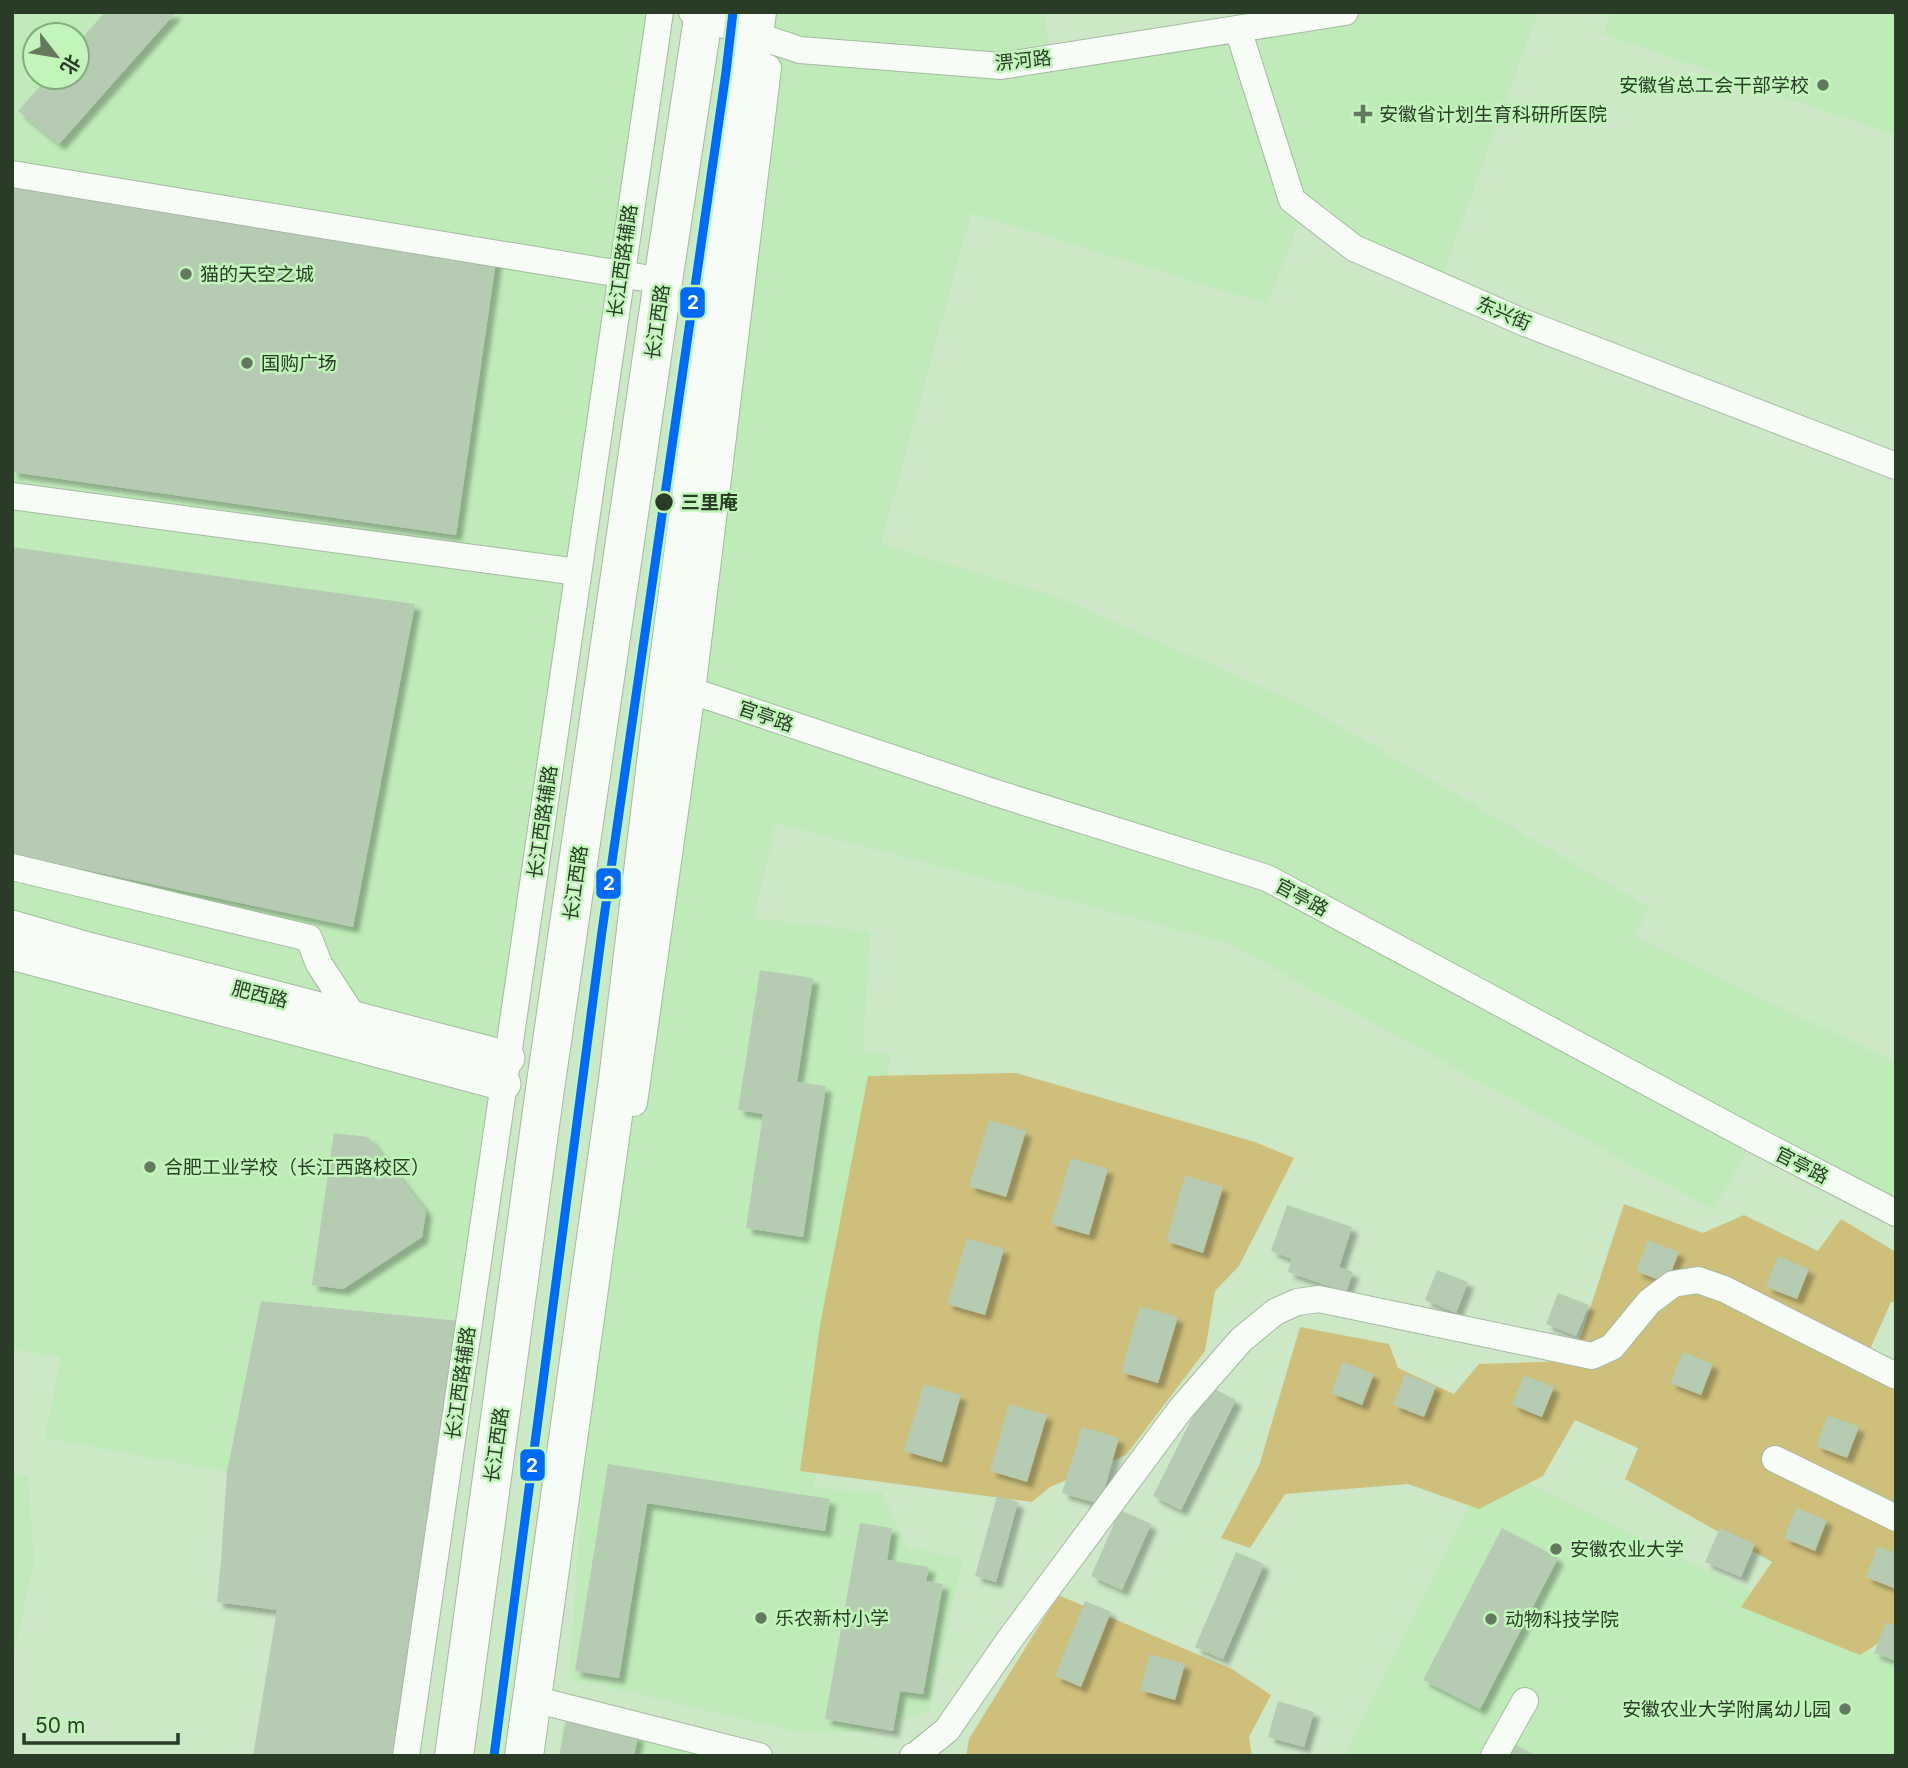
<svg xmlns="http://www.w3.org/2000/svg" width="1908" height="1768" font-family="Inter,'Noto Sans SC',sans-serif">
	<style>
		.built { fill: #beebb8; fill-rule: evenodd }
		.forest { fill: #cec07b }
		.building { fill: #b5cbb2; filter: url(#shadow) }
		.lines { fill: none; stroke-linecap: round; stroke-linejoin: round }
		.minor-casing { stroke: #a4baa0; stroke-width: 28 }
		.major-casing { stroke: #a4baa0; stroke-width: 35 }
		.highway-casing { stroke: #a4baa0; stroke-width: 40 }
		.minor { stroke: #f7fcf7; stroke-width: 26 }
		.major { stroke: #f7fcf7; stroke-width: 33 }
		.highway { stroke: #f7fcf7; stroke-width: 38 }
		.metro-1-casing { stroke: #c1f5ba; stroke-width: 14 }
		.metro-1 { stroke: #006bfa; stroke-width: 9 }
		.poi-dot { fill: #62795e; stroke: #c1f5ba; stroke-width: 2.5 }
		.stop-dot { fill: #293d26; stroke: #c1f5ba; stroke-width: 2.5 }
		.labels { text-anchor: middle; stroke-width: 5; stroke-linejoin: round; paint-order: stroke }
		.street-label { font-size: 19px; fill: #293d26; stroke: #c1f5ba }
		.poi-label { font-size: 19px; fill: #293d26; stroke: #c1f5ba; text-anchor: start }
		.stop-label { font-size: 19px; font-weight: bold; fill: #293d26; stroke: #c1f5ba; text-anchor: start }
		.line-badge { stroke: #c1f5ba; stroke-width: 2.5 }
		.badge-label { font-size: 19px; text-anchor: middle; font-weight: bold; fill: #fff }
	</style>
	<defs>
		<filter id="shadow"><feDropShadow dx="6" dy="6" stdDeviation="2" flood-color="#0004"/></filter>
	</defs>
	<rect width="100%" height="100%" fill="#cce8c7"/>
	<g class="built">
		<path d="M12 12H660L508 1058 12 927ZM35 35H77V77H35Z"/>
		<polygon points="775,12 1044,12 1050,58 1345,12 1538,12 1439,285 1304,210 1267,304 971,213 881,544 1060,598 1307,707 1650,908 1634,936 1896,1063 1896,1213 1753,1139 1714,1210 1228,943 776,823 753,918 870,932 863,1050 891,1055 844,1296 814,1488 882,1492 908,1548 963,1558 929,1711 863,1732 802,1733 569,1678 585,1449 611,1263 682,803 706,697 727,502 753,285"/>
		<polygon points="1609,12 1896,12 1896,136 1604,34"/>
		<polygon points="12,953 504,1084 469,1322 261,1301 227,1472 45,1438 61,1357 12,1349"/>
		<polygon points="1489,1464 1896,1662 1896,1756 1345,1756"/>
		<polygon points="12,1473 28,1476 34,1562 12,1661"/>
		<polygon points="564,1714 718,1756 559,1756"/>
	</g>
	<g class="forest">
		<polygon points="1016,1073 1255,1142 1294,1158 1239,1266 1215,1291 1205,1351 1126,1455 1050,1487 1032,1502 800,1471 820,1325 868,1076"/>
		<polygon points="1624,1204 1703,1233 1744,1215 1818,1251 1841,1219 1896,1252 1896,1302 1891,1302 1860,1372 1882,1381 1896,1380 1896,1632 1860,1655 1741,1607 1772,1562 1625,1479 1638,1448 1575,1420 1543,1476 1479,1509 1408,1484 1285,1494 1250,1548 1221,1538 1259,1466 1300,1327 1389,1344 1398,1368 1454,1394 1479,1364 1573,1361"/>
		<polygon points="1058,1595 1232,1669 1271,1695 1249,1737 1252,1756 966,1756 969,1739"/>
	</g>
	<g class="building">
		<polygon points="105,12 176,12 59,144 18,111 48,77 77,77 77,44"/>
		<polygon points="12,186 497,254 456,535 12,472"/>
		<polygon points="12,547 415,604 353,927 12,854"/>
		<polygon points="760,970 813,978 797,1082 826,1086 803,1237 746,1228 763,1114 738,1110"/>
		<polygon points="989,1120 1026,1131 1006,1197 969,1186"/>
		<polygon points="334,1133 368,1137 426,1211 422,1237 343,1289 312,1285"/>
		<polygon points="1071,1158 1108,1169 1089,1235 1051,1224"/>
		<polygon points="1185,1175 1223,1187 1203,1253 1166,1241"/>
		<polygon points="1287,1205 1352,1227 1339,1267 1353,1272 1346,1292 1288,1272 1292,1259 1271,1251"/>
		<polygon points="967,1238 1004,1249 985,1315 947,1304"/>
		<polygon points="1648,1240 1679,1252 1667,1283 1636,1271"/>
		<polygon points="1778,1256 1809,1269 1797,1299 1766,1287"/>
		<polygon points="1437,1270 1468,1282 1456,1313 1425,1300"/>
		<polygon points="1558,1293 1589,1305 1576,1336 1546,1324"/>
		<polygon points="261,1301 469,1322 408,1756 253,1756 277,1610 217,1602 221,1560 227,1472"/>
		<polygon points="1140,1306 1178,1317 1158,1383 1121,1372"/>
		<polygon points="1683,1352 1713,1364 1701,1395 1670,1383"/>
		<polygon points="1343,1362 1374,1374 1362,1405 1331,1393"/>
		<polygon points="1405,1374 1436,1386 1424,1417 1393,1405"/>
		<polygon points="1524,1375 1554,1387 1542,1417 1512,1405"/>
		<polygon points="924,1384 961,1395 942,1462 904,1451"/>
		<polygon points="1208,1386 1236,1400 1181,1510 1153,1496"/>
		<polygon points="1009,1404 1047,1415 1027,1482 990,1471"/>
		<polygon points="1828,1415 1859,1427 1847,1458 1816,1446"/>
		<polygon points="1082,1427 1119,1438 1100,1504 1062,1493"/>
		<polygon points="608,1464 830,1499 825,1531 647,1503 619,1678 575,1671"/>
		<polygon points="997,1496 1018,1502 996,1582 975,1576"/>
		<polygon points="1796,1508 1827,1520 1815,1551 1784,1538"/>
		<polygon points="1120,1510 1151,1524 1122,1590 1091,1576"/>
		<polygon points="860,1523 892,1528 887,1560 929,1567 926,1581 943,1584 923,1694 900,1691 893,1731 825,1719"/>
		<polygon points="1502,1528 1558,1558 1480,1709 1423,1680"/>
		<polygon points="1720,1528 1755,1544 1741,1577 1705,1562"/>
		<polygon points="1878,1546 1896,1553 1896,1589 1866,1577"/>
		<polygon points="1236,1552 1264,1564 1223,1659 1195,1647"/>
		<polygon points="1085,1601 1111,1612 1081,1687 1055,1676"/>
		<polygon points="1886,1622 1896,1626 1896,1661 1874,1653"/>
		<polygon points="1150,1654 1185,1664 1175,1700 1140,1690"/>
		<polygon points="1278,1701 1314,1712 1304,1747 1268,1737"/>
		<polygon points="566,1720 638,1735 634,1756 559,1756"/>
		<polygon points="1509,1741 1536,1756 1501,1756"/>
	</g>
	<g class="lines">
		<defs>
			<g id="minor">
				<polyline points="692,12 703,18 800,50 1001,66 1345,12"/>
				<polyline points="1238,29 1292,200 1354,248 1525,323 1896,466"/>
				<polyline points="12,174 663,281"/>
				<polyline points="12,496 578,572"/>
				<polyline points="677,689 692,691 996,793 1267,878 1753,1139 1896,1213"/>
				<polyline points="12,867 309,938 319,964 355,1019"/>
				<polyline points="634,1103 692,691 768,68"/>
				<polyline points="1775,1459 1896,1518"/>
				<polyline points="549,1703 759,1756"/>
				<polyline points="406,1756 660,12"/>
				<polyline points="913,1756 916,1755 947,1730 1010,1639 1180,1410 1241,1340 1275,1312 1297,1302 1319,1299 1592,1356 1612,1347 1649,1302 1673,1284 1698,1280 1724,1289 1896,1376"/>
				<polyline points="1494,1756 1525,1701"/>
			</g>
			<g id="major">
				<polyline points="12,927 88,949 508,1058"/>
				<polyline points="12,953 504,1084"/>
			</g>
			<g id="highway">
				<polyline points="454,1756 545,1089 663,281 704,12"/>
				<polyline points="524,1756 618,1080 665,688 757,12"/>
			</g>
		</defs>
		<use href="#minor" class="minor-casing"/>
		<use href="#major" class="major-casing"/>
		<use href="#highway" class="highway-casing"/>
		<use href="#minor" class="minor"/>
		<use href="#major" class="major"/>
		<use href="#highway" class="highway"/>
		<defs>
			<polyline id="metro-1" points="494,1756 602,931 726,72 733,12"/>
		</defs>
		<use href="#metro-1" class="metro-1-casing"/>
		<use href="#metro-1" class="metro-1"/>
	</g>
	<g class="poi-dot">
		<circle cx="1823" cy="85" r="7"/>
		<path d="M1359.5 103.5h7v7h7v7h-7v7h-7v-7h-7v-7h7z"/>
		<circle cx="186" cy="274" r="7"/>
		<circle cx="247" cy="363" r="7"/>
		<circle cx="150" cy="1167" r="7"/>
		<circle cx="1556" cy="1549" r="7"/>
		<circle cx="761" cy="1618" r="7"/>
		<circle cx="1491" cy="1619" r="7"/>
		<circle cx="1845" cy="1709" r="7"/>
	</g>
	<circle class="stop-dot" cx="664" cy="502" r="10"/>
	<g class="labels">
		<g class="street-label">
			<text transform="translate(1023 60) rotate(-6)" y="7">淠河路</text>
			<text transform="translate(622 261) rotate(-82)" y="7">长江西路辅路</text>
			<text transform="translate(1504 313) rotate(23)" y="7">东兴街</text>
			<text transform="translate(657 322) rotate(-82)" y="7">长江西路</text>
			<text transform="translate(766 716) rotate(19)" y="7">官亭路</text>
			<text transform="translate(542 822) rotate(-82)" y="7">长江西路辅路</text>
			<text transform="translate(575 883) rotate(-82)" y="7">长江西路</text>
			<text transform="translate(1302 897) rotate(28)" y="7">官亭路</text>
			<text transform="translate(260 994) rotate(14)" y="7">肥西路</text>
			<text transform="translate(1802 1165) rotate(27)" y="7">官亭路</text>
			<text transform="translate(460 1383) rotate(-82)" y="7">长江西路辅路</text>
			<text transform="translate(496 1445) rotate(-82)" y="7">长江西路</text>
		</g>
		<g class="poi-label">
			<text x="1809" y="92" text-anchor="end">安徽省总工会干部学校</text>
			<text x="1379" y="121">安徽省计划生育科研所医院</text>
			<text x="200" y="281">猫的天空之城</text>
			<text x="261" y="370">国购广场</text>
			<text x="164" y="1174">合肥工业学校（长江西路校区）</text>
			<text x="1570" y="1556">安徽农业大学</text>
			<text x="775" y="1625">乐农新村小学</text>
			<text x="1505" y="1626">动物科技学院</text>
			<text x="1831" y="1716" text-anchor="end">安徽农业大学附属幼儿园</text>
		</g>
		<g class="stop-label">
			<text x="681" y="509">三里庵</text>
		</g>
	</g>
	<g class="line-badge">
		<rect x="679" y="286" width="27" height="33" rx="7" fill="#006bfa"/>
		<rect x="595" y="867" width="27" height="33" rx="7" fill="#006bfa"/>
		<rect x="519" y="1448" width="27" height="34" rx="7" fill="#006bfa"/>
	</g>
	<g class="badge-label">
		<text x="693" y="309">2</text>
		<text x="609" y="890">2</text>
		<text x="532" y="1472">2</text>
	</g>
	<rect width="1908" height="1768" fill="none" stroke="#293d26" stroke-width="28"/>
	<g transform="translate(56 56) rotate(121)"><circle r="33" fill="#c1f5ba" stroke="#84ab7f" stroke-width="2"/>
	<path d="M0-5L12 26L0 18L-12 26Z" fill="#62795e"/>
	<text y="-10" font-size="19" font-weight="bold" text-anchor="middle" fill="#293d26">北</text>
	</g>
	<path d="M24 1733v10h154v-10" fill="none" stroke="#293d26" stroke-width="3.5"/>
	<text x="35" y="1733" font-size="21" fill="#293d26" stroke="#c1f5ba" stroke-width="5" paint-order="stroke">50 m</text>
</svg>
